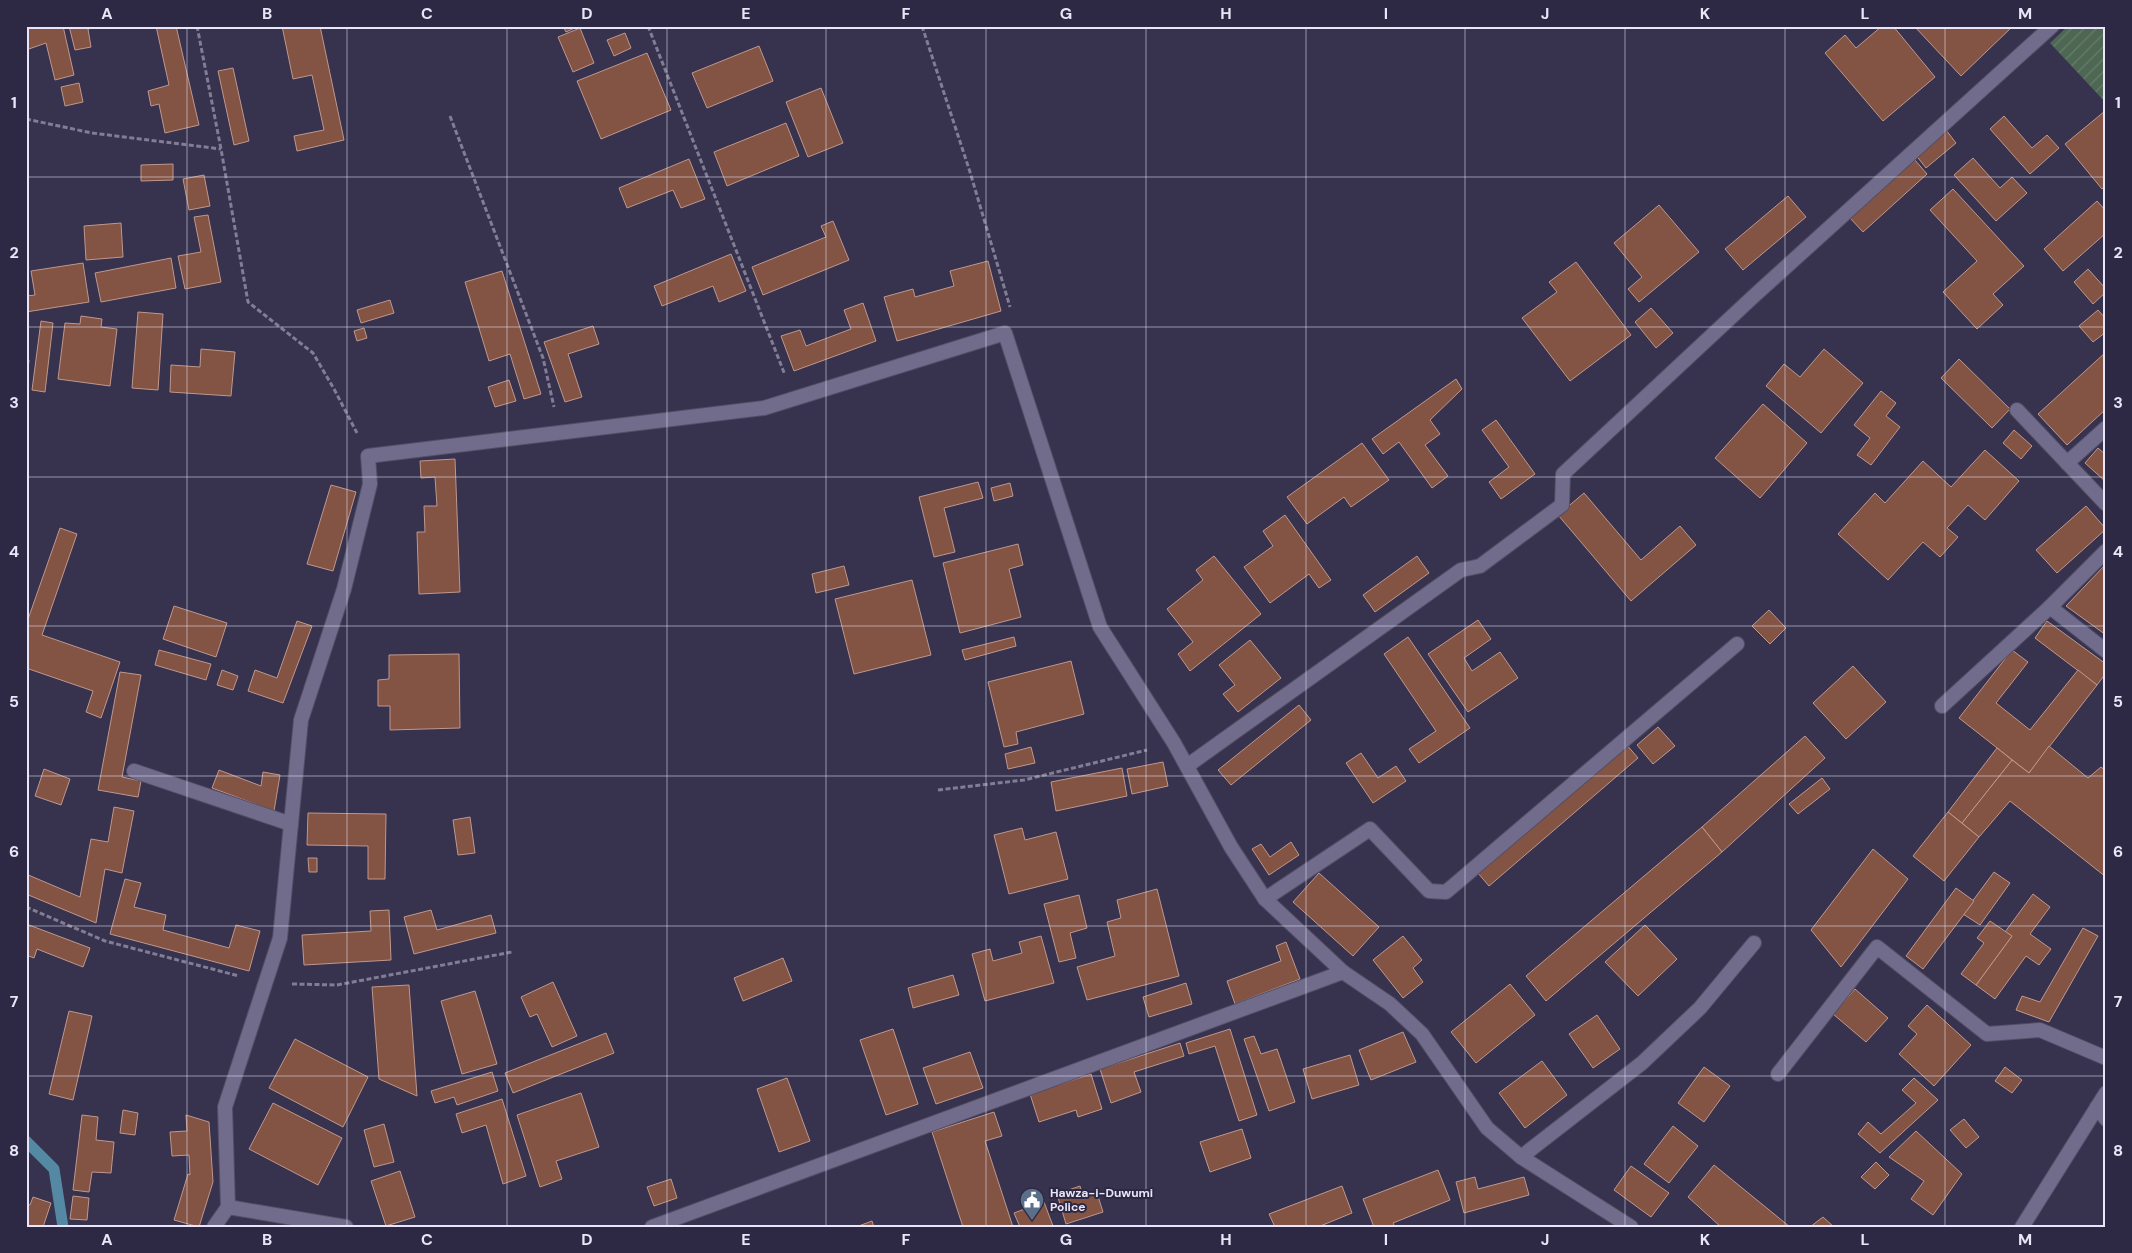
<svg xmlns="http://www.w3.org/2000/svg" width="2132" height="1253" font-family="'DM Sans',sans-serif">
	<style>
		.garden { fill: url(#garden-furrows) }
		.lines { fill: none; stroke-linecap: round; stroke-linejoin: round }
		.stream { stroke: #5589a3; stroke-width: 11 }
		.building { fill: #835344; stroke: #bf988d }
		.service-casing { stroke: #534e66; stroke-width: 16 }
		.minor-casing { stroke: #534e66; stroke-width: 16 }
		.tertiary-casing { stroke: #534e66; stroke-width: 16 }
		.path { stroke: #807d94; stroke-width: 3; stroke-dasharray: 5 2.5; stroke-linecap: butt }
		.service { stroke: #716c8b; stroke-width: 14 }
		.minor { stroke: #716c8b; stroke-width: 14 }
		.tertiary { stroke: #716c8b; stroke-width: 14 }
		.grid { fill: none; stroke: #e8e6f8; stroke-width: 1; stroke-opacity: 0.55 }
		.labels { text-anchor: middle; stroke-width: 4; stroke-linejoin: round; paint-order: stroke }
		.poi-label { font-size: 12px; font-weight: bold; fill: #e8e6f8; stroke: #2d2843; text-anchor: start }
		.neatline { fill: none; stroke: #e8e6f8; stroke-width: 2 }
		.grid-label { font-size: 16px; text-anchor: middle; font-weight: bold; fill: #e8e6f8 }
	</style>
	<defs>
		<pattern id="garden-furrows" width="10" height="10" patternUnits="userSpaceOnUse" patternTransform="scale(1.25)"><rect width="10" height="10" fill="#4d6753"/><path d="M-1 1l2-2M0 10L10 0M9 11l2-2" fill="none" stroke="#677d6c"/></pattern>
	</defs>
	<rect width="100%" height="100%" fill="#37324e"/>
	<polygon class="garden" points="2068,26 2106,26 2106,103 2050,43"/>
	<g class="lines">
		<polyline class="stream" points="26,1141 54,1169 63,1227"/>
	</g>
	<g class="building">
		<polygon points="31,26 63,26 74,75 55,80 46,43 26,50 26,28"/>
		<polygon points="69,26 100,26 88,29 91,47 75,50"/>
		<polygon points="156,26 176,26 199,125 165,133 159,104 151,106 148,91 169,85"/>
		<polygon points="282,26 320,26 344,140 297,151 294,136 324,130 312,75 293,79"/>
		<polygon points="563,26 579,26 566,32"/>
		<polygon points="1882,26 1893,26 1935,77 1883,121 1825,53 1845,35 1856,48"/>
		<polygon points="1914,26 2013,26 1961,76"/>
		<polygon points="580,28 594,63 573,72 558,37"/>
		<polygon points="625,33 631,48 614,56 607,40"/>
		<polygon points="759,46 773,81 707,108 692,73"/>
		<polygon points="647,53 671,110 601,139 577,81"/>
		<polygon points="233,68 249,141 234,145 218,71"/>
		<polygon points="79,83 83,102 65,106 61,87"/>
		<polygon points="821,88 843,143 808,157 786,102"/>
		<polygon points="2105,111 2106,186 2102,189 2065,144"/>
		<polygon points="2004,116 2032,148 2047,135 2059,148 2030,174 1990,129"/>
		<polygon points="786,123 799,156 727,186 714,152"/>
		<polygon points="1946,130 1956,143 1926,168 1915,154"/>
		<polygon points="1973,158 2000,188 2012,177 2027,193 1996,221 1954,175"/>
		<polygon points="689,159 705,199 681,208 673,190 627,208 619,188"/>
		<polygon points="1914,159 1927,174 1863,232 1850,218"/>
		<polygon points="173,164 173,180 141,181 141,165"/>
		<polygon points="204,175 210,206 189,210 183,179"/>
		<polygon points="1953,189 2024,266 1993,294 2003,305 1977,329 1943,292 1977,261 1930,210"/>
		<polygon points="1788,196 1806,217 1743,270 1725,249"/>
		<polygon points="2097,201 2106,211 2106,233 2063,271 2044,249"/>
		<polygon points="1659,205 1699,252 1639,302 1628,289 1642,277 1614,243"/>
		<polygon points="208,215 221,282 185,289 178,256 201,252 194,217"/>
		<polygon points="833,221 849,260 763,295 752,267 826,237 821,226"/>
		<polygon points="121,223 123,257 86,260 84,226"/>
		<polygon points="731,254 746,291 719,302 713,286 662,306 654,286"/>
		<polygon points="171,258 176,288 101,302 95,273"/>
		<polygon points="988,261 1001,311 897,341 884,297 913,289 915,297 954,286 950,271"/>
		<polygon points="1576,262 1631,335 1570,381 1522,318 1557,292 1549,282"/>
		<polygon points="83,263 89,302 26,312 26,296 35,295 31,271"/>
		<polygon points="2088,269 2106,289 2106,292 2093,304 2074,282"/>
		<polygon points="502,271 541,394 524,399 510,354 489,361 465,282"/>
		<polygon points="390,300 394,313 361,323 357,310"/>
		<polygon points="863,303 876,341 794,371 781,336 800,330 806,346 851,329 844,310"/>
		<polygon points="1651,308 1673,333 1656,348 1635,322"/>
		<polygon points="2098,310 2106,319 2106,332 2093,342 2079,326"/>
		<polygon points="138,312 163,314 158,390 132,388"/>
		<polygon points="81,316 102,319 101,327 117,329 110,386 58,379 65,323 80,324"/>
		<polygon points="41,321 53,323 45,392 32,390"/>
		<polygon points="593,326 599,344 568,354 582,397 565,402 544,342"/>
		<polygon points="364,328 367,338 357,341 354,331"/>
		<polygon points="201,349 235,352 231,396 170,392 171,365 200,367"/>
		<polygon points="1824,349 1863,383 1821,433 1766,386 1784,364 1800,377"/>
		<polygon points="2106,352 2106,409 2067,445 2038,414"/>
		<polygon points="1959,359 2010,409 1992,428 1941,378"/>
		<polygon points="26,360 29,360 26,384"/>
		<polygon points="1456,379 1462,389 1430,420 1440,434 1425,445 1448,476 1432,488 1399,442 1383,454 1372,439"/>
		<polygon points="509,380 516,401 495,407 488,387"/>
		<polygon points="1881,391 1896,403 1886,416 1900,427 1871,465 1857,455 1870,438 1854,425"/>
		<polygon points="1763,404 1807,443 1760,498 1715,458"/>
		<polygon points="1496,420 1535,474 1501,499 1489,482 1509,467 1482,430"/>
		<polygon points="2014,430 2032,446 2021,459 2003,443"/>
		<polygon points="1362,443 1389,480 1351,507 1344,497 1307,524 1287,497"/>
		<polygon points="2098,448 2106,455 2106,482 2085,463"/>
		<polygon points="1985,450 2019,481 1985,520 1968,505 1947,528 1958,537 1940,557 1923,542 1888,580 1838,534 1875,493 1885,503 1923,461 1951,487"/>
		<polygon points="455,459 460,592 419,594 417,532 425,532 424,506 437,506 435,477 421,478 420,461"/>
		<polygon points="978,482 983,498 944,508 955,552 934,557 919,497"/>
		<polygon points="1010,483 1013,496 994,501 991,488"/>
		<polygon points="331,485 356,492 333,571 307,564"/>
		<polygon points="1584,493 1641,560 1680,526 1696,545 1631,601 1558,515"/>
		<polygon points="2086,506 2106,529 2057,573 2036,550"/>
		<polygon points="1285,515 1331,580 1319,588 1309,574 1270,603 1244,567 1273,546 1263,531"/>
		<polygon points="60,528 77,534 42,635 120,662 101,718 86,712 93,691 26,668 26,625"/>
		<polygon points="1018,544 1023,565 1009,569 1021,617 960,633 943,563"/>
		<polygon points="1214,556 1261,614 1190,671 1178,654 1193,642 1167,609 1203,580 1196,570"/>
		<polygon points="1417,556 1429,573 1375,612 1363,595"/>
		<polygon points="2106,564 2106,635 2066,606"/>
		<polygon points="844,566 849,585 816,593 812,574"/>
		<polygon points="912,580 931,655 854,674 835,599"/>
		<polygon points="174,606 227,623 216,657 163,639"/>
		<polygon points="1769,610 1786,628 1770,644 1752,626"/>
		<polygon points="1478,620 1491,639 1464,658 1472,671 1500,652 1518,678 1468,712 1428,654"/>
		<polygon points="297,621 312,626 283,703 248,691 255,670 277,678"/>
		<polygon points="2047,621 2106,664 2106,673 2097,685 2035,638"/>
		<polygon points="1014,637 1016,646 965,660 962,650"/>
		<polygon points="1408,637 1470,728 1419,763 1409,749 1436,731 1384,654"/>
		<polygon points="1250,640 1281,678 1238,712 1223,694 1235,685 1219,665"/>
		<polygon points="159,650 211,664 206,680 155,665"/>
		<polygon points="2012,650 2028,662 1996,703 2030,730 2078,670 2097,685 2029,773 1959,718"/>
		<polygon points="459,654 460,728 390,730 390,706 378,706 378,680 389,679 389,655"/>
		<polygon points="1071,661 1084,714 1016,732 1018,744 1004,747 988,682"/>
		<polygon points="1853,666 1886,702 1846,739 1813,703"/>
		<polygon points="222,670 238,676 233,690 217,685"/>
		<polygon points="120,672 141,675 122,777 141,781 138,797 98,790"/>
		<polygon points="1299,705 1311,720 1231,785 1218,770"/>
		<polygon points="1658,727 1675,746 1653,764 1637,745"/>
		<polygon points="1805,736 1825,758 1722,852 1702,827"/>
		<polygon points="1626,744 1638,758 1489,886 1477,872"/>
		<polygon points="2049,746 2088,778 2101,767 2106,771 2106,877 2010,801 1979,837 1962,823 2012,760 2029,773"/>
		<polygon points="1031,747 1035,763 1008,769 1005,754"/>
		<polygon points="1997,748 2012,760 1962,823 1948,812"/>
		<polygon points="1361,753 1378,778 1396,766 1406,781 1373,803 1346,763"/>
		<polygon points="1163,762 1168,786 1132,794 1127,769"/>
		<polygon points="1122,768 1127,796 1056,811 1051,782"/>
		<polygon points="44,769 70,779 61,805 35,796"/>
		<polygon points="219,770 261,786 263,772 280,775 274,811 212,788"/>
		<polygon points="1822,778 1830,789 1798,814 1789,804"/>
		<polygon points="114,807 134,811 122,873 105,869 96,923 26,894 26,874 80,897 91,839 108,842"/>
		<polygon points="1948,812 1979,837 1944,881 1913,856"/>
		<polygon points="308,813 386,814 385,879 368,879 368,846 307,845"/>
		<polygon points="470,817 475,853 458,855 453,820"/>
		<polygon points="1702,827 1722,852 1546,1001 1526,976"/>
		<polygon points="1022,828 1025,840 1056,832 1068,879 1009,894 994,835"/>
		<polygon points="1291,842 1299,855 1269,875 1252,849 1261,844 1270,857"/>
		<polygon points="1873,849 1908,879 1841,967 1811,930"/>
		<polygon points="308,858 317,858 317,872 309,872"/>
		<polygon points="1994,872 2010,883 1980,925 1963,914"/>
		<polygon points="1319,873 1379,927 1353,956 1293,902"/>
		<polygon points="125,879 141,883 134,907 166,915 163,930 229,948 236,925 260,931 249,971 110,934"/>
		<polygon points="1956,888 1974,901 1923,969 1906,956"/>
		<polygon points="1157,889 1179,976 1087,1000 1077,967 1115,956 1107,922 1121,918 1117,900"/>
		<polygon points="2033,894 2050,907 2030,934 2051,949 2039,965 2026,956 1995,999 1976,985 2012,936 2005,932"/>
		<polygon points="1079,895 1087,928 1070,933 1076,958 1059,962 1044,904"/>
		<polygon points="389,910 391,960 304,965 302,935 371,931 370,911"/>
		<polygon points="431,910 437,930 491,915 496,933 414,954 404,917"/>
		<polygon points="1990,921 2012,936 1976,985 1961,974 1984,943 1977,938"/>
		<polygon points="29,925 90,948 83,967 37,949 34,958 26,955 26,932"/>
		<polygon points="1645,925 1677,959 1638,996 1605,962"/>
		<polygon points="2083,928 2098,936 2049,1022 2016,1010 2022,996 2040,1002"/>
		<polygon points="1041,936 1054,983 985,1001 972,954 990,949 993,961 1022,953 1019,942"/>
		<polygon points="1403,936 1422,960 1413,968 1423,982 1403,998 1373,960"/>
		<polygon points="1286,942 1300,979 1235,1004 1227,981 1281,961 1276,946"/>
		<polygon points="783,958 792,981 743,1001 734,978"/>
		<polygon points="953,975 959,995 913,1008 908,988"/>
		<polygon points="553,982 577,1036 552,1047 537,1014 530,1017 521,997"/>
		<polygon points="1186,983 1192,1004 1149,1017 1143,997"/>
		<polygon points="1510,984 1535,1015 1476,1063 1451,1032"/>
		<polygon points="409,985 417,1096 379,1079 372,987"/>
		<polygon points="1855,989 1888,1018 1866,1042 1833,1014"/>
		<polygon points="475,991 497,1064 462,1074 441,1001"/>
		<polygon points="1927,1005 1971,1045 1934,1086 1899,1054 1917,1034 1908,1026"/>
		<polygon points="69,1011 92,1016 73,1100 49,1094"/>
		<polygon points="1597,1015 1620,1049 1593,1068 1569,1034"/>
		<polygon points="893,1029 918,1104 886,1115 860,1040"/>
		<polygon points="1230,1029 1257,1115 1239,1121 1215,1046 1189,1054 1186,1043"/>
		<polygon points="1403,1032 1416,1062 1371,1080 1359,1050"/>
		<polygon points="606,1033 614,1053 513,1093 505,1073"/>
		<polygon points="1254,1036 1261,1054 1277,1049 1295,1102 1269,1111 1244,1039"/>
		<polygon points="295,1039 368,1077 343,1127 269,1088"/>
		<polygon points="1180,1043 1184,1056 1134,1072 1141,1092 1111,1103 1100,1069"/>
		<polygon points="970,1052 983,1088 936,1104 923,1068"/>
		<polygon points="1350,1055 1359,1085 1312,1099 1303,1069"/>
		<polygon points="1542,1061 1567,1095 1525,1128 1499,1093"/>
		<polygon points="1704,1067 1730,1086 1704,1122 1678,1103"/>
		<polygon points="2005,1067 2022,1080 2012,1093 1995,1081"/>
		<polygon points="492,1072 498,1091 457,1105 454,1097 435,1103 431,1091"/>
		<polygon points="1091,1074 1102,1109 1078,1117 1076,1110 1039,1122 1030,1094"/>
		<polygon points="787,1078 810,1141 779,1152 757,1089"/>
		<polygon points="1914,1078 1938,1100 1880,1153 1858,1134 1868,1122 1881,1134 1916,1103 1902,1090"/>
		<polygon points="581,1093 599,1147 556,1161 562,1179 540,1187 517,1115"/>
		<polygon points="502,1099 526,1176 503,1184 486,1125 462,1133 456,1114"/>
		<polygon points="273,1103 342,1138 318,1185 249,1149"/>
		<polygon points="123,1110 138,1113 135,1135 120,1133"/>
		<polygon points="994,1112 1002,1136 985,1141 1013,1227 963,1227 932,1132"/>
		<polygon points="82,1115 98,1117 96,1140 114,1142 111,1173 92,1172 89,1192 73,1190"/>
		<polygon points="186,1115 209,1122 213,1182 199,1227 174,1220 188,1174 190,1175 189,1155 172,1156 170,1132 187,1131"/>
		<polygon points="1964,1119 1979,1137 1966,1148 1950,1130"/>
		<polygon points="384,1124 394,1162 374,1167 364,1130"/>
		<polygon points="1673,1126 1698,1146 1669,1183 1644,1164"/>
		<polygon points="1242,1129 1251,1158 1210,1172 1200,1142"/>
		<polygon points="1916,1131 1962,1174 1933,1215 1911,1199 1924,1181 1889,1157"/>
		<polygon points="1876,1162 1889,1175 1875,1189 1861,1177"/>
		<polygon points="1714,1165 1790,1227 1721,1227 1688,1197"/>
		<polygon points="1631,1166 1669,1193 1651,1217 1614,1190"/>
		<polygon points="1438,1170 1450,1200 1393,1223 1395,1227 1374,1227 1363,1199"/>
		<polygon points="400,1171 415,1217 386,1226 371,1181"/>
		<polygon points="1475,1177 1478,1189 1524,1177 1529,1195 1464,1213 1456,1182"/>
		<polygon points="671,1179 677,1198 654,1206 647,1187"/>
		<polygon points="1080,1186 1083,1197 1097,1193 1103,1212 1066,1224 1057,1194"/>
		<polygon points="1342,1186 1352,1213 1318,1227 1275,1227 1269,1214"/>
		<polygon points="73,1196 89,1198 87,1220 70,1219"/>
		<polygon points="33,1197 51,1203 43,1227 26,1227 26,1204 30,1205"/>
		<polygon points="1044,1202 1053,1226 1020,1227 1014,1213"/>
		<polygon points="1823,1217 1834,1227 1810,1227"/>
		<polygon points="872,1221 874,1227 856,1227"/>
	</g>
	<g class="lines">
		<defs>
			<g id="service">
				<polyline points="2017,410 2106,504"/>
				<polyline points="2067,463 2106,428"/>
				<polyline points="2050,607 2106,651"/>
				<polyline points="1942,706 2050,607 2106,551"/>
				<polyline points="1187,766 1461,570 1480,566 1562,505 1563,474 1755,295 2052,26"/>
				<polyline points="134,771 291,824"/>
				<polyline points="1265,899 1370,829 1429,891 1446,892 1737,644"/>
				<polyline points="1778,1074 1877,947 1987,1034 2040,1030 2106,1058"/>
				<polyline points="1521,1157 1642,1063 1700,1008 1754,943"/>
				<polyline points="228,1207 346,1227"/>
				<polyline points="214,1227 228,1207 225,1107 280,938 301,720 344,589 370,484 368,456 764,408 1005,333 1100,627 1174,743 1231,847 1265,899 1343,972 1390,1004 1422,1034 1487,1128 1521,1157 1631,1227"/>
				<polyline points="652,1227 1343,972"/>
			</g>
			<polyline id="minor" points="2097,1107 2106,1119"/>
			<polyline id="tertiary" points="2022,1227 2106,1093"/>
		</defs>
		<use href="#service" class="service-casing"/>
		<use href="#minor" class="minor-casing"/>
		<use href="#tertiary" class="tertiary-casing"/>
		<g class="path">
			<polyline points="197,26 221,149 248,302 313,353 334,389 357,433"/>
			<polyline points="648,26 785,375"/>
			<polyline points="922,26 970,172 1010,307"/>
			<polyline points="450,116 543,358 554,407"/>
			<polyline points="26,119 92,133 221,149"/>
			<polyline points="938,790 1024,780 1147,750"/>
			<polyline points="26,907 105,941 239,976"/>
			<polyline points="292,984 337,985 512,952"/>
		</g>
		<use href="#service" class="service"/>
		<use href="#minor" class="minor"/>
		<use href="#tertiary" class="tertiary"/>
	</g>
	<path class="grid" d="M187 26V1227M347 26V1227M507 26V1227M667 26V1227M826 26V1227M986 26V1227M1146 26V1227M1306 26V1227M1465 26V1227M1625 26V1227M1785 26V1227M1945 26V1227M26 177H2106M26 327H2106M26 477H2106M26 626H2106M26 776H2106M26 926H2106M26 1076H2106"/>
	<defs>
		<symbol id="civic-pin" viewBox="-11 -11 22 30"><path d="M0 17L-7.5 6A9.5 9.5 0 1 1 7.5 6Z" fill="#5c6f8a" stroke="#2d2843"/><path d="M-.6-6.5H3V-4.5H.6V-3L4-1V1h2V6H-6V1h2V-1L-.6-3ZM-1.2 2.5V6h2.4V2.5Z" fill="#fff"/></symbol>
	</defs>
	<g fill-rule="evenodd">
		<use href="#civic-pin" x="1018" y="1186" width="28" height="38"/>
	</g>
	<g class="labels">
		<g class="poi-label">
			<text x="1050" y="1197">Hawza-i-Duwumi<tspan x="1050" dy="14">Police</tspan></text>
		</g>
	</g>
	<rect width="2132" height="1253" fill="none" stroke="#2d2843" stroke-width="55"/>
	<rect x="28" y="28" width="2076" height="1198" class="neatline"/>
	<g class="grid-label">
		<text x="107" y="19">A</text>
		<text x="267" y="19">B</text>
		<text x="427" y="19">C</text>
		<text x="587" y="19">D</text>
		<text x="746" y="19">E</text>
		<text x="906" y="19">F</text>
		<text x="1066" y="19">G</text>
		<text x="1226" y="19">H</text>
		<text x="1386" y="19">I</text>
		<text x="1545" y="19">J</text>
		<text x="1705" y="19">K</text>
		<text x="1865" y="19">L</text>
		<text x="2025" y="19">M</text>
		<text x="14" y="108">1</text>
		<text x="2118" y="108">1</text>
		<text x="14" y="258">2</text>
		<text x="2118" y="258">2</text>
		<text x="14" y="408">3</text>
		<text x="2118" y="408">3</text>
		<text x="14" y="557">4</text>
		<text x="2118" y="557">4</text>
		<text x="14" y="707">5</text>
		<text x="2118" y="707">5</text>
		<text x="14" y="857">6</text>
		<text x="2118" y="857">6</text>
		<text x="14" y="1007">7</text>
		<text x="2118" y="1007">7</text>
		<text x="14" y="1156">8</text>
		<text x="2118" y="1156">8</text>
		<text x="107" y="1245">A</text>
		<text x="267" y="1245">B</text>
		<text x="427" y="1245">C</text>
		<text x="587" y="1245">D</text>
		<text x="746" y="1245">E</text>
		<text x="906" y="1245">F</text>
		<text x="1066" y="1245">G</text>
		<text x="1226" y="1245">H</text>
		<text x="1386" y="1245">I</text>
		<text x="1545" y="1245">J</text>
		<text x="1705" y="1245">K</text>
		<text x="1865" y="1245">L</text>
		<text x="2025" y="1245">M</text>
	</g>
</svg>
